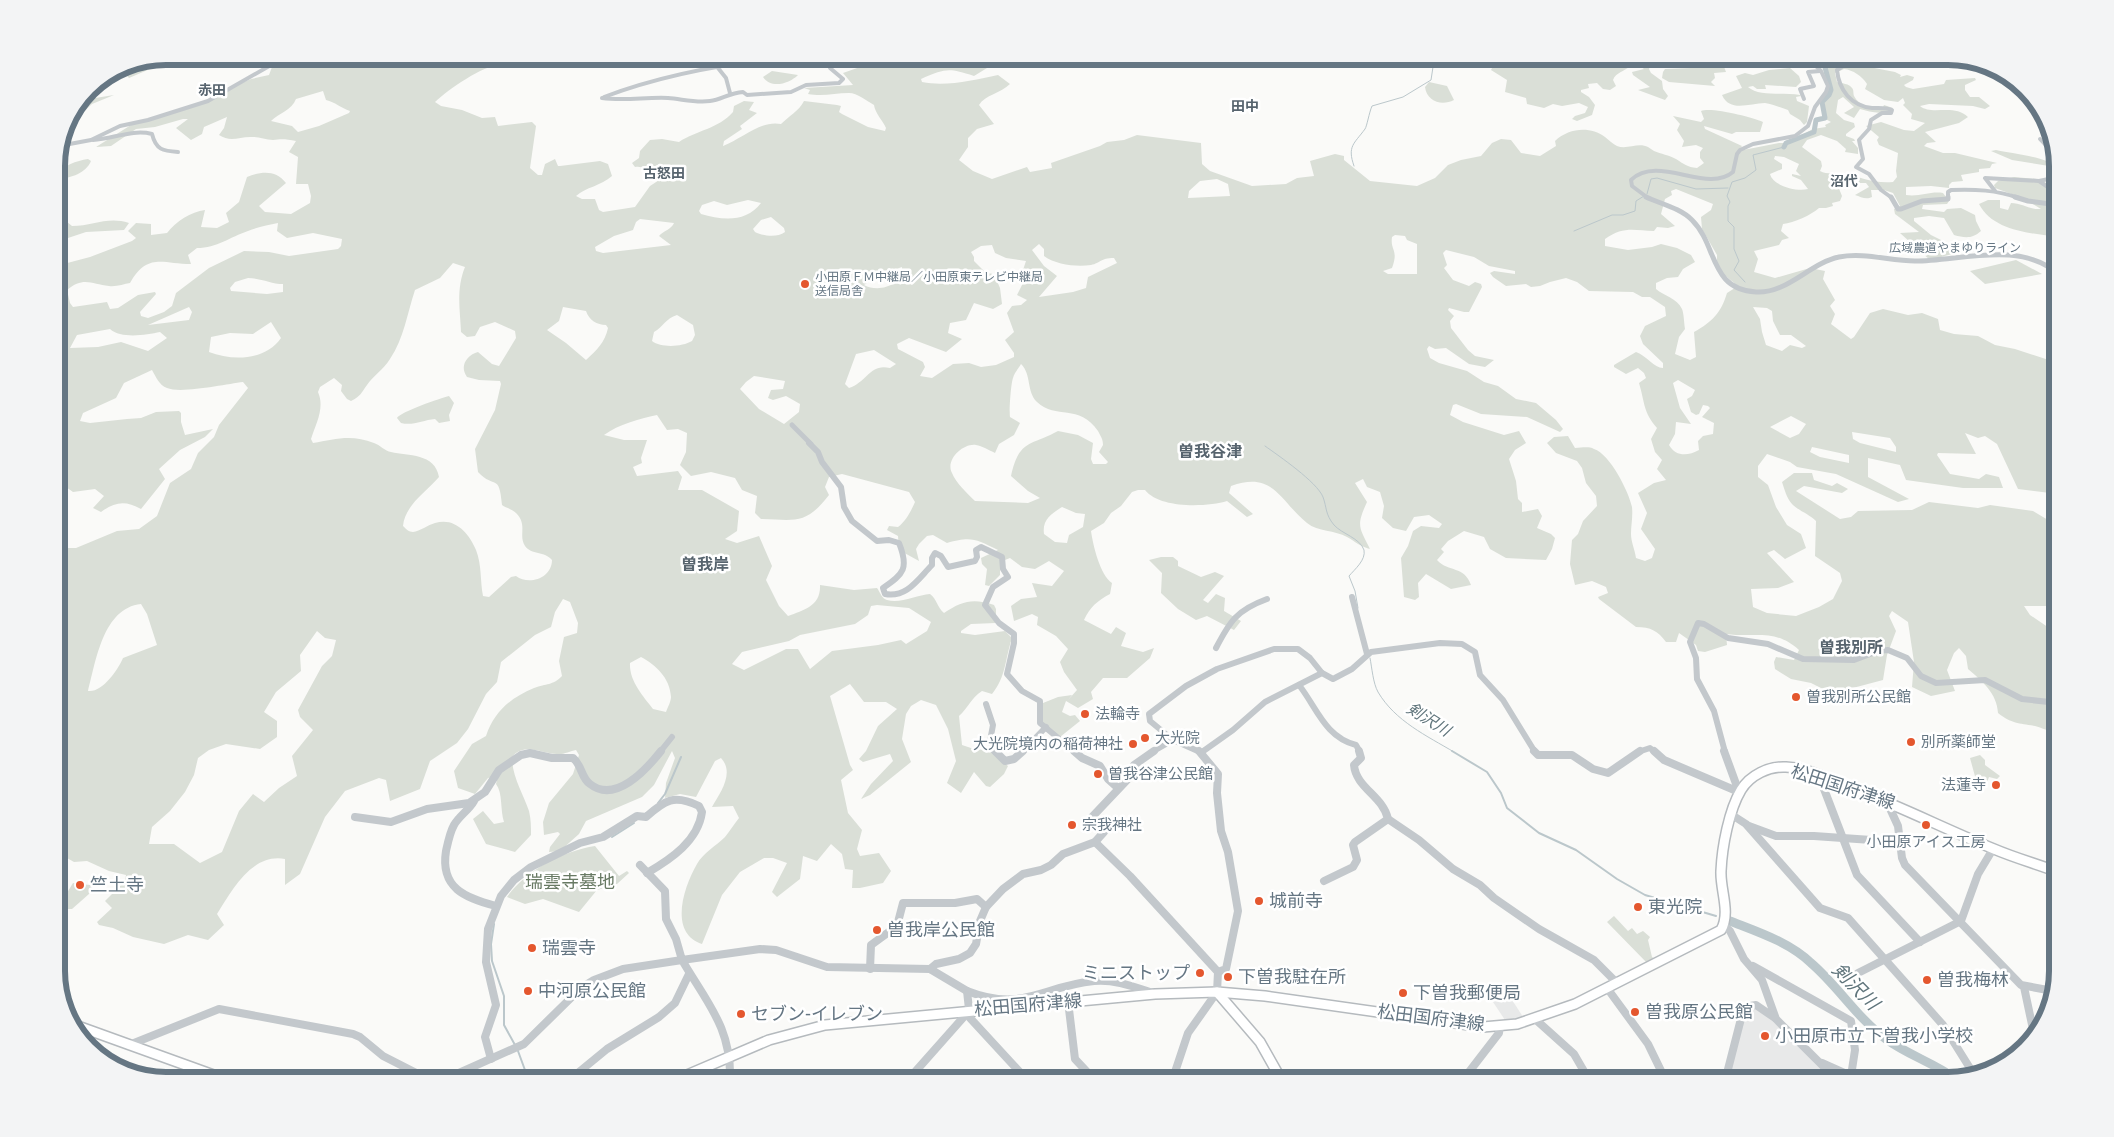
<svg xmlns="http://www.w3.org/2000/svg" width="2114" height="1137" font-family="Arial,'Noto Sans JP',sans-serif">
	<style>
		.built { fill: #e8e9e9 }
		.green { fill: #dadfd7; fill-rule: evenodd }
		.lines { fill: none; stroke-linecap: round; stroke-linejoin: round }
		.stream-far1 { stroke: #bbc7cb; stroke-width: 1 }
		.stream { stroke: #bbc7cb; stroke-width: 2 }
		.river-far1 { stroke: #bbc7cb; stroke-width: 5 }
		.river { stroke: #bbc7cb; stroke-width: 9 }
		.major-casing { stroke: #b5babe; stroke-width: 12 }
		.minor-far3 { stroke: #c3c8cc; stroke-width: 4 }
		.minor-far2 { stroke: #c3c8cc; stroke-width: 5 }
		.minor-far1 { stroke: #c3c8cc; stroke-width: 6 }
		.minor { stroke: #c3c8cc; stroke-width: 8 }
		.major { stroke: #fff; stroke-width: 9 }
		.poi-dot { fill: #e4572e; stroke: #fff; stroke-width: 2 }
		.labels { text-anchor: middle; stroke-width: 5; stroke-linejoin: round; paint-order: stroke }
		.far-street-label { font-size: 12px; fill: #657683; stroke: #fff }
		.far-poi-label { font-size: 12px; fill: #657683; stroke: #fff; text-anchor: start }
		.far-neighbourhood-label { font-size: 14px; font-weight: bold; fill: #57646e; stroke: #fff }
		.poi-label { font-size: 15px; fill: #657683; stroke: #fff; text-anchor: start }
		.neighbourhood-label { font-size: 16px; font-weight: bold; fill: #57646e; stroke: #fff }
		.water-label { font-size: 16px; font-style: italic; fill: #60757c; stroke: #fff }
		.near-street-label { font-size: 18px; fill: #657683; stroke: #fff }
		.near-park-label { font-size: 18px; fill: #687a64; stroke: #fff }
		.near-poi-label { font-size: 18px; fill: #657683; stroke: #fff; text-anchor: start }
		.near-water-label { font-size: 19px; font-style: italic; fill: #60757c; stroke: #fff }
		.rim { fill: none; stroke: #657683; stroke-width: 6 }
	</style>
	<rect width="100%" height="100%" fill="#fafaf8"/>
	<g class="built">
		<polygon points="1505,989 1525,1020 1507,1023 1489,996"/>
		<polygon points="1750,1007 1762,1011 1836,1081 1727,1081 1744,1012"/>
	</g>
	<g class="green">
		<polygon points="166,56 173,56 157,66 129,78 122,70 128,66 127,64"/>
		<path d="M278 56H539L536 62C524 65 513 63 501 64 482 66 449 89 435 102L441 106 462 110 482 118 495 117 498 126 532 122 536 126 530 168 538 175H542L545 164 555 159 558 166H560L600 161 608 164 612 176C601 186 586 187 576 196L582 199H595L599 210 603 212 635 207 650 186 673 171C665 168 660 171 652 170 646 169 642 166 635 167L632 163 639 158 640 151 650 140 662 139 679 142C697 130 718 129 733 112L734 106 744 101 754 102 749 110 757 113 740 126 742 129 724 141 723 146C742 139 760 120 781 124 789 116 799 111 804 101L837 105 841 106 839 112 842 114 868 127 885 131 886 128C883 121 875 113 874 105 867 101 857 93 849 93 835 93 823 97 808 94L810 90 804 88 853 85 843 73 860 67 883 68 894 63 913 57 935 58 958 63 967 60 968 56 1005 57 974 76C948 68 947 68 921 79L922 82C946 87 974 80 998 75L1010 84C1001 93 985 95 979 105L994 124 977 129 968 138V147L959 160 973 171 992 179 1027 167 1030 172 1052 168 1051 163 1100 146 1107 142 1124 140 1137 135 1201 143 1202 164 1210 171 1252 186 1286 184 1297 178 1314 176 1310 161 1335 154 1344 156V160L1370 181 1417 186 1435 178 1448 165 1461 160 1481 156 1492 143 1501 139 1511 140 1521 153 1540 156 1556 146 1555 141C1569 128 1590 126 1605 137 1609 140 1613 144 1617 146 1627 150 1638 142 1648 147 1650 148 1652 150 1654 151 1661 154 1669 155 1676 159 1684 164 1687 167 1697 168L1704 163 1700 158V152L1703 148 1696 145 1682 147 1684 141 1677 130 1680 124 1673 116 1701 122 1704 119 1701 111C1712 107 1751 117 1763 122L1760 132H1736L1732 134 1704 126 1705 129 1742 146 1738 151 1779 143H1786L1813 129 1826 127 1825 125 1831 122 1822 117 1823 107 1821 101C1839 82 1817 74 1824 56H1837L1859 65 1895 72 1901 75 1900 77 1907 75 1914 77 1913 80 1904 85 1906 87 1913 89 1944 84 1946 80 1975 78 1976 80 1965 85V90L1970 97H1979L1990 106 1985 109 1973 106 1929 104 1920 106C1932 116 1954 103 1968 117L1959 123 1925 132 1936 142 1927 143 1924 146 1943 153H1955L1997 163 1992 164 1990 168 1979 169V172L1961 175 1963 181 1952 182 1949 185V188L1931 186 1906 187V195C1920 197 1930 191 1943 193L1949 201 1947 204 1923 205 1922 209 1944 212 1947 209 1961 208 1975 215 1976 221 1981 231C1972 239 1965 238 1954 235L1944 218 1929 216 1914 218V221L1931 235 1963 251 1930 260 1900 233 1919 232 1895 214 1894 209 1900 206 1893 193 1884 190H1871L1872 197C1866 200 1861 197 1855 195L1869 187 1866 183H1859L1853 186 1833 181 1830 183 1838 186 1842 196 1840 201 1832 203 1833 206 1826 208H1819C1811 215 1794 223 1783 224L1781 231 1789 238 1782 240 1779 245 1754 251 1758 259 1754 272 1775 278 1810 268 1825 271 1823 279 1835 300 1830 306 1835 314 1831 324 1851 339 1854 337 1870 313 1883 309 1908 315 1922 313 1938 319 1940 330 1954 334 1978 336 1995 345 2015 349 2058 363V494L2018 489 1997 444 1985 436 1978 438 1965 433 1976 454 1938 453 1937 455 1950 474 1979 479 1986 474 1999 477 2003 488H1963L1906 480 1900 465 1868 458V477L1909 499 1898 502 1836 474 1797 467 1790 462 1767 454 1758 466V477L1768 485 1776 507 1787 525 1801 534 1806 548 1785 559 1774 550 1767 553 1794 582 1778 588 1751 589 1753 607 1767 613 1796 616 1819 607 1833 599 1842 581 1840 573 1815 556 1816 521C1809 514 1799 511 1792 504 1787 499 1784 488 1782 482L1794 473H1812L1814 480 1832 486 1837 483 1848 489 1842 493 1804 486 1796 491 1840 519 1851 517 1858 511 1912 510 1929 502 1978 508 1990 505 2033 511 2058 526V606H2024L2030 615 2058 634V731C2048 732 2043 728 2035 726 2019 723 2012 724 1998 713 1997 693 1982 681 1968 669L1966 656 1959 648 1954 653 1947 670 1955 691 1931 696 1912 687 1914 662 1908 622 1892 611 1889 616 1896 631 1887 655 1883 680 1849 689 1843 694 1825 690 1811 683 1791 679 1775 669 1774 662 1776 657 1794 660 1799 650C1775 628 1756 638 1726 634L1727 645 1705 652 1698 651 1696 645 1679 633 1676 642H1666C1658 631 1651 627 1636 627L1599 599 1598 597 1608 593 1606 587 1592 581 1575 585 1570 564 1572 540 1578 534 1583 521 1597 506 1596 496 1586 483 1582 468 1577 461 1556 453 1547 443 1554 437 1568 436 1575 448C1582 448 1588 446 1594 449 1610 454 1629 492 1632 507 1633 517 1631 525 1631 534 1631 542 1635 550 1636 558L1645 561 1652 558 1655 549 1641 529 1647 513 1638 493 1654 483 1666 480 1657 469 1662 460 1655 452 1651 439 1657 428C1643 412 1645 403 1639 383L1646 378 1644 373 1638 368 1626 374 1614 367V365L1636 352C1647 356 1654 368 1663 368V363L1643 344 1640 336 1645 326 1666 316 1665 307 1650 297H1642L1633 292 1589 291 1577 282 1566 278 1550 282 1540 286 1531 287 1526 284 1506 286 1493 277 1490 273 1494 271 1515 274V271L1489 266 1474 257 1446 250 1443 253 1447 265 1444 268 1453 280 1469 286 1475 282 1481 284 1482 287 1469 312H1464L1449 308 1448 310 1454 316 1450 321 1451 328 1468 350 1475 356 1494 360 1485 367 1469 364 1446 348 1435 349 1429 346 1427 349 1430 358 1439 363 1467 371 1484 382 1498 386 1516 399 1536 403 1556 420 1563 429 1560 432 1527 417 1481 414 1456 404 1453 405 1450 415 1463 422 1504 435 1519 431 1526 443 1515 450 1509 459 1516 481 1518 499 1522 503V512L1538 509 1542 516 1537 528 1551 534 1555 538 1552 549 1546 560 1506 558 1490 549 1484 537 1464 531 1448 541 1441 549 1444 552 1437 560C1449 573 1464 565 1471 585L1451 589 1426 574 1418 583 1419 597 1415 600 1404 597 1401 558 1408 546 1413 531 1421 526 1439 528 1442 524 1429 515 1414 517 1406 531 1393 528 1382 518 1384 506 1380 492 1367 487 1363 479 1355 483 1367 502C1356 526 1359 527 1370 549 1359 546 1356 542 1347 537 1335 530 1318 532 1307 523 1279 500 1274 471 1231 486L1229 493 1253 514 1247 517 1227 501C1207 507 1160 509 1145 490H1138L1132 492 1121 506 1111 513 1104 523 1091 531C1093 545 1100 575 1112 583L1110 594C1097 601 1090 607 1084 620L1111 634 1116 627 1126 633 1121 646 1143 652 1154 648 1150 658 1127 678H1103L1091 692 1093 699 1078 708 1066 701 1062 712 1070 716 1075 715 1080 721 1060 737 1041 722 1043 703 1058 697 1072 695 1068 700 1077 690 1064 672 1060 662 1068 649 1056 636 1037 625 1038 617 1032 614 1014 621 1011 606 1021 599 1037 597 1032 583 1052 586 1064 571 1049 561 1035 569 1022 567 1010 558 1000 562V575L989 586 985 585 987 569 982 564 981 558 998 550C976 539 971 536 947 543L933 535 927 536 919 544 916 549 919 561 899 550 898 536 887 530 889 526 898 527C906 521 911 511 915 502L909 492 842 474 829 477 825 487 829 495C806 525 796 520 761 519L755 513 757 496 742 490 735 478 711 472 691 476 680 465 686 452 687 433 678 429 667 430 657 415C639 419 619 424 604 435L624 440H647L641 458 642 463 633 467 637 476 678 471 682 477 678 490H702L739 511 737 531 725 539 737 543 759 536 772 566 766 580 779 606 788 616C804 610 821 606 820 585L854 590 877 588C880 592 882 599 887 600 900 604 917 595 930 594 937 599 937 607 944 613 962 601 973 598 994 605L996 609V623L971 624 961 631V633L975 635 1005 631 1012 638C1005 659 1006 677 992 694L982 691C971 698 968 708 959 716L962 745 977 750 987 749 1008 766 1004 774 990 787 986 786 974 772 961 793 947 783 956 761 948 729 936 705 921 700 911 706 906 714 902 739 911 762 870 795 861 799 871 784 893 761 890 754 863 762 859 759 866 751 878 726 897 709 886 702H864L850 684 830 696 850 765 853 770 841 780 848 813 862 830 857 849 860 856 879 853 891 871 883 883 860 888H852L853 870 845 869 842 854 831 844 817 861 803 856 800 879 777 897 772 892 787 863 773 858H764L740 872 722 895 702 944C668 933 684 886 697 864 703 853 716 846 725 837 730 831 734 824 739 818L733 806 712 807C720 793 735 773 721 758L715 761 696 797 680 794 665 798 666 783 675 758 672 751 654 785 642 797 586 821 579 834 560 851 549 852 550 847 560 834 558 832 544 835 543 822 549 803 573 774 579 755 576 750C570 751 563 755 557 754 540 753 524 742 512 757 512 777 523 793 529 811 531 819 531 827 531 835L515 852 486 844 473 819 483 811 494 824 504 822C500 810 503 793 496 784L498 776 488 778 475 794 458 788 454 771 472 744 486 736C494 712 510 698 534 688 547 683 552 686 562 676L559 661 564 637 577 633 578 623 570 602 563 599 555 612 551 627 535 635 501 662 497 682 486 694 468 729 457 743 430 761 420 789 390 801 386 780 379 778 345 791 325 817 300 874 285 885V859C252 853 232 890 217 914L224 925 208 940 188 935 164 944 133 937 113 928 99 925 97 922 112 908 105 901 125 881 126 875 109 871 87 861 74 862 67 858V847L57 855 56 551 66 548H76L117 531 139 529 157 516 170 483 191 469 198 453 214 437 219 425 248 388 243 382C226 384 181 394 167 388 159 385 156 377 152 370L124 383 116 398 83 413 80 421 90 423 127 419 141 418 156 412 179 411 181 413V422L185 435 213 429 205 437 180 450 159 469 165 479 141 509C125 500 115 502 101 512L93 508 104 496 95 489 73 492 59 482 56 483V266L90 257 132 241 136 238 128 231 136 223 151 224V235L167 233C176 221 191 212 205 210L201 227 217 228 229 222 226 213 239 202 247 177C262 171 276 170 286 183L259 206 265 212 291 214 310 203 311 196 308 184H296L298 157 289 152 296 141C286 139 281 139 273 140 266 140 259 137 253 137 240 136 231 143 219 135L224 128 227 117 204 127 202 134 191 140 176 128 188 119H183L155 127 136 129 111 146 96 147 131 125 210 101 221 92 251 79 269 75 272 67 281 60ZM1844 69C1853 70 1862 76 1867 84L1865 89 1884 100 1898 102 1903 98 1905 103 1903 105 1912 114 1911 119 1925 123 1914 131 1904 130 1881 122 1866 126 1879 137 1877 140 1879 145 1898 153 1896 171 1897 177 1893 182C1875 184 1861 177 1844 174 1836 172 1827 175 1820 171L1822 166 1821 161 1802 147 1807 140 1821 135 1837 141 1846 149 1845 152 1858 154V148L1852 141H1855L1854 139 1846 136V134L1855 127 1854 123 1844 120 1836 113 1838 100 1843 97 1854 107 1844 113 1854 118 1860 109C1871 112 1883 116 1893 108L1884 105 1882 109C1872 109 1859 106 1854 96 1853 93 1854 90 1852 88 1850 84 1841 83 1837 82L1835 73ZM323 91 326 100C335 102 341 108 350 111L349 113 319 126 298 132 292 126 271 121C279 113 292 110 296 99ZM1775 156 1784 157 1799 164 1796 171 1801 176 1792 174V176L1801 180 1808 189C1797 192 1773 186 1770 174L1782 169V164L1774 159ZM1217 179 1228 184 1230 196 1188 198 1189 191 1200 181ZM1676 189 1713 204 1711 210 1701 217 1702 229 1717 255V269L1738 286 1727 293C1721 313 1712 322 1694 332L1696 357 1690 360 1675 354 1679 337 1685 329C1684 323 1684 314 1682 309 1677 298 1664 296 1656 289V283L1667 278 1678 277 1683 269 1695 262 1691 255 1677 248 1661 244 1652 247 1628 250 1605 246V239C1623 226 1633 230 1654 231L1657 227 1668 228 1675 226 1661 214 1665 199 1672 195 1671 191ZM748 200 761 203C746 223 722 220 701 214L699 211 702 205 714 201 727 205ZM771 217 784 228 785 232C777 238 763 236 755 232L753 229 761 220ZM640 219 674 223C672 229 663 231 659 236L671 245 603 253 596 251 595 247 614 236 633 230 636 222ZM278 223 277 231 287 238 313 233 342 239 341 246 338 249 289 256 269 252 244 251 209 268 176 293 172 306 164 312 148 318 141 316 140 312 156 294 155 292 138 295 118 308 110 309 107 302 73 307 70 303 67 290C83 276 92 284 109 286 116 287 124 284 130 283 148 252 162 264 191 264L188 255 197 248C217 248 230 237 248 231 258 227 268 225 278 223ZM1395 235 1405 236 1407 240 1417 244V274H1388L1383 271 1392 268C1399 249 1390 251 1392 237ZM1039 244 1044 249V256C1056 265 1077 267 1091 265 1101 263 1100 258 1114 258L1117 263 1088 277 1086 288 1073 292 1039 297 1057 276 1044 266 1032 250ZM992 245 995 253 1006 258 1026 261 1023 270 1027 275 1017 295 1027 300 1021 305 1012 306 1007 313 1014 332 1005 340 1014 353V357L996 365 981 367 969 363 953 364 932 378 920 376 925 367 923 362 898 349 897 344 909 338 946 352 962 339 948 333 950 323 966 320 974 303 993 309 1002 304 1000 288 994 274 986 273 974 261V257L971 252 981 246ZM453 263 465 267C456 289 460 309 461 332L467 337 475 336 480 327 495 322 515 331 516 338 499 366 492 364 478 352C467 355 459 366 467 377L479 380 500 381 501 384 495 410 475 449 478 472C495 490 499 472 502 505 506 508 512 509 516 513 528 525 518 535 525 546 531 555 545 551 552 560 552 578 529 586 516 576L511 577 489 597 483 596C480 581 482 565 476 550 469 533 455 517 435 523 428 525 420 531 413 532 409 532 406 529 403 526 405 505 426 492 439 477 435 453 408 456 391 452 385 451 380 445 374 443 352 434 335 439 313 443L311 439C316 423 325 408 318 392L320 387 334 378 342 385 341 391 347 399 351 401C361 396 361 393 367 385 373 376 383 370 390 359 404 338 407 314 415 290L440 278ZM902 267C903 286 878 293 864 285L881 274ZM248 278C261 278 271 284 283 284V292L267 294 231 291 230 288 235 282ZM189 307 192 312 189 320 148 325ZM563 307 586 311C589 320 597 325 606 325L608 328C605 342 597 350 586 360L566 343 547 330 559 321ZM1753 307 1767 308 1772 311 1773 321 1780 335H1791L1806 346 1802 348 1790 345 1782 351 1766 345 1762 332 1760 319ZM677 315 693 325 695 335 692 341C682 347 661 348 652 341L654 332C663 327 666 318 677 315ZM271 322 281 338C265 361 232 361 209 352L211 337 230 333 253 334ZM110 329C121 339 146 335 160 332L167 338 148 351 121 342 98 347 70 348 77 335ZM874 350 896 364 890 368C870 363 867 382 849 388L845 384 856 354ZM1021 364C1032 375 1026 391 1037 402 1056 420 1079 403 1098 431 1101 437 1103 439 1103 445L1099 452 1108 462 1106 464H1093L1091 459 1093 443 1078 435 1058 431C1031 446 1019 439 1011 476L1028 491 1040 498 1028 503 975 501C967 493 956 483 952 473 945 460 963 443 976 445 982 446 989 450 995 453L999 444 1014 435 1020 423 1010 417C1009 411 1011 383 1013 378 1014 373 1019 368 1021 364ZM754 376 785 381 783 389 771 390 768 398 773 400 786 396 800 404 799 412 784 424 759 409 740 389 746 382ZM1678 380 1695 390 1692 396 1687 399 1691 412 1696 415 1699 414 1703 405 1708 406 1710 408 1702 417 1714 423 1713 434 1703 436 1698 441 1699 450C1688 456 1676 457 1669 445L1675 434 1676 422 1691 424 1680 408 1673 383ZM1791 416 1806 424 1799 434 1790 438 1770 427ZM1852 432 1890 438 1896 447V452L1860 443 1853 439ZM1812 447 1849 455V463L1820 457 1810 452ZM1062 507 1076 513 1085 514 1083 527 1069 535 1067 543 1055 542 1044 534C1042 520 1051 514 1062 507ZM141 604 147 614 157 645 123 658C118 670 102 693 88 691 96 661 103 608 141 604ZM877 605 909 608 931 622 927 631 906 644 901 640 878 645 832 651 810 669 798 649H786L744 670 732 664 742 652 789 641 800 635 855 624 868 615 871 606ZM317 631 325 638 336 640 332 656 322 666 298 710 300 717 313 730 292 756 297 776 279 788 264 802 253 794 239 811 222 852 200 863 174 844H149L152 827 170 811 185 792 194 775 198 758 209 750 226 744 260 749 277 737V721L264 712 276 692 301 671 300 655ZM641 657C656 665 670 678 671 697 671 701 668 707 666 712L653 709C643 696 629 681 630 663Z"/>
		<path d="M567 56H627C620 57 613 58 606 60 592 64 581 71 568 61Z"/>
		<path d="M1517 56H1626L1631 61 1626 62 1630 66C1624 72 1616 72 1613 80L1616 86 1610 90 1603 89 1597 83 1588 84 1589 88 1581 90V92L1589 97 1595 105 1592 115 1577 121 1572 119 1575 116 1585 113 1588 107 1579 103 1562 106 1553 104 1544 108 1527 104 1526 98 1505 92 1507 80 1491 70 1492 68 1508 67 1512 64V60Z"/>
		<polygon points="1649,56 1695,56 1698,58 1684,59 1672,65 1665,65 1659,60 1652,61 1649,69 1651,73 1662,81 1663,89 1668,96 1665,100 1638,90 1650,87 1633,75 1632,72 1644,69 1637,64 1637,61"/>
		<path d="M1736 56H1781L1782 58V60L1773 57 1774 62C1765 61 1761 66 1753 67 1743 68 1734 60 1724 59Z"/>
		<polygon points="1708,60 1723,64 1726,72 1714,73 1715,78 1711,82 1715,86 1669,82 1662,78 1663,72 1665,69 1691,68"/>
		<path d="M1790 68 1799 76 1801 82 1796 87 1765 85 1766 89H1757L1753 86 1748 87C1759 97 1784 92 1800 95L1801 96 1796 97 1797 101 1809 106 1807 122 1804 125 1800 120 1790 114 1788 110C1781 108 1773 104 1765 103 1750 103 1730 113 1722 95L1742 88 1736 76 1745 73 1753 75 1769 70Z"/>
		<path d="M772 71 798 75C789 84 771 89 763 77Z"/>
		<path d="M1429 82 1447 86 1454 100C1442 106 1427 102 1425 87Z"/>
		<polygon points="114,95 92,104 78,117 65,124 83,100"/>
		<path d="M1996 150C2009 153 2045 157 2054 165 2058 168 2058 172 2058 176L2049 166 2012 160 1991 151Z"/>
		<path d="M88 159 91 161C86 173 71 178 58 179L56 175C64 165 76 161 88 159Z"/>
		<path d="M2014 177 2037 179 2058 188V237C2030 233 1993 231 1979 204L1988 200H2000V208L2008 210 2011 203C2022 203 2030 210 2041 209L2025 199 1995 188 1994 185 1998 181Z"/>
		<path d="M56 211 60 212 61 217 72 226C93 226 108 216 129 223L124 230 86 232 56 242Z"/>
		<polygon points="2016,260 2042,274 1985,284 1970,271"/>
		<path d="M449 396 454 403 449 415 450 421 439 423 435 419C423 420 413 426 401 423L397 418C400 412 441 398 449 396Z"/>
		<polygon points="1161,557 1173,557 1178,561 1178,566 1201,577 1215,572 1224,576 1203,600 1208,603 1216,594 1225,598 1224,611 1241,621 1234,630 1207,616 1196,620 1178,609 1161,593 1162,573 1149,560"/>
		<polygon points="1980,755 1985,760 1985,765 2000,776 1997,779 1989,777 1986,785 1976,780 1970,758"/>
		<path d="M595 846 619 876 627 871 629 873 617 884 597 890 579 912 543 899 525 904 507 897C526 870 563 851 595 846Z"/>
		<polygon points="73,883 98,886 72,909 57,909"/>
		<polygon points="1614,916 1628,931 1632,928 1637,934 1643,931 1650,937 1648,940 1652,957 1656,960 1648,964 1607,922"/>
	</g>
	<g class="lines">
		<g class="stream-far1">
			<path d="M1354 166C1347 146 1354 144 1365 129 1367 126 1369 113 1372 106L1403 97 1431 80 1433 67 1424 56"/>
			<polyline points="1647,194 1651,179 1657,178 1696,189 1728,188"/>
			<polyline points="1574,231 1612,215 1623,215 1635,211 1636,201 1644,196"/>
			<polyline points="1745,282 1734,270 1739,261 1734,249 1734,227 1728,221 1728,206 1730,202 1727,196 1732,182 1745,178 1756,170 1753,155 1784,147"/>
			<path d="M1265 446C1279 456 1317 482 1323 497 1327 508 1325 514 1334 525 1342 534 1360 538 1364 550 1366 560 1355 569 1349 576L1355 591 1358 608"/>
			<path d="M1370 658C1372 668 1373 683 1378 692 1395 721 1427 736 1454 752"/>
		</g>
		<g class="stream">
			<polyline points="1452,751 1487,772 1501,793 1507,808 1539,833 1576,850 1617,879 1645,895 1716,916"/>
			<polyline points="658,803 665,794 681,757"/>
			<polyline points="612,837 634,823"/>
			<polyline points="494,924 491,944 492,961 504,996 504,1025 515,1045"/>
			<polyline points="518,1051 529,1081"/>
		</g>
		<polyline class="river-far1" points="1784,147 1786,143 1814,132 1816,120 1825,118 1822,102 1829,95 1831,90 1822,56"/>
		<path class="river" d="M1730 921C1758 932 1789 942 1811 963 1838 986 1857 1018 1886 1039 1908 1055 1934 1063 1956 1079"/>
		<defs>
			<g id="major">
				<polyline points="1217,992 1260,1042 1282,1081"/>
				<polyline points="72,1024 230,1081"/>
				<path d="M673 1081 769 1040 825 1025 1155 994 1217 992 1265 996 1483 1027 1517 1024 1575 1004 1721 930C1731 912 1720 890 1721 871 1722 847 1729 810 1741 790 1750 775 1769 766 1786 767 1810 768 1832 781 1854 789 1902 807 1947 830 1994 849 2015 858 2037 864 2058 872"/>
			</g>
		</defs>
		<use href="#major" class="major-casing"/>
		<g class="minor-far3">
			<polyline points="1890,56 1931,61 1936,60 1937,56"/>
			<path d="M1809 57 1829 59 1842 64 1843 66 1837 70C1839 90 1851 106 1872 108 1879 108 1885 107 1892 110L1891 113H1882L1871 120 1869 129 1859 140 1863 159 1856 167 1869 174 1881 190 1892 198"/>
			<polyline points="718,68 726,78 730,93"/>
			<path d="M604 97C671 72 744 60 816 56"/>
			<path d="M602 98C624 101 646 97 668 98 682 99 695 103 710 101 721 100 729 93 743 92L747 95 791 92 806 85 839 83 843 79 830 68 832 56"/>
			<polyline points="1804,99 1800,89 1814,86 1808,72 1820,71"/>
			<polyline points="79,102 93,95 108,80 103,79 98,82"/>
			<polyline points="2040,139 2056,156"/>
			<path d="M93 140C113 139 132 129 152 134 156 150 163 151 178 152"/>
			<polyline points="59,146 91,140 120,126 148,120 208,101 271,65"/>
			<polyline points="2039,181 2058,194"/>
			<polyline points="1995,191 1985,178 2039,181 2058,177"/>
			<path d="M1648 198 1632 186 1631 180C1658 154 1707 194 1733 172L1737 154 1740 150 1753 144 1795 136 1808 126 1815 107 1826 92 1828 86 1821 71 1806 56"/>
			<path d="M1948 198V192L1951 190C1975 189 1996 190 2019 198"/>
		</g>
		<g class="minor-far2">
			<path d="M1646 197C1661 204 1680 208 1692 220 1718 246 1709 289 1756 292 1787 294 1810 263 1839 257 1864 252 1890 261 1915 261 1960 261 2020 240 2058 274"/>
			<polyline points="1891,197 1898,209 1901,209 1922,201 1948,199 1948,197"/>
			<polyline points="2015,197 2028,201 2058,205"/>
			<polyline points="792,425 811,444"/>
		</g>
		<g class="minor-far1">
			<path d="M809 443 818 452 822 462 841 487 844 507 852 521 877 541 889 540 899 543C909 568 904 574 883 588L885 594C907 598 918 579 932 565V558L935 553 941 556 948 567 975 561 977 557 976 550 981 547 1002 557 1003 569 1008 577 993 587 985 605 999 623 1014 634V643L1007 674 1022 691 1040 701V723L1075 752"/>
			<polyline points="1352,597 1367,654"/>
			<path d="M1216 648C1230 621 1237 610 1267 599"/>
			<path d="M1299 685C1317 708 1325 737 1356 745L1360 752"/>
			<polyline points="986,704 993,725 990,741 995,752"/>
			<polyline points="1173,740 1150,721 1149,714 1186,686 1217,669 1274,649 1298,649 1310,658 1322,673"/>
			<polyline points="660,752 672,737"/>
			<polyline points="1022,752 1046,727"/>
			<polyline points="1152,752 1173,740 1200,752"/>
			<polyline points="1202,752 1233,730 1265,702 1322,673 1333,679 1352,669 1371,652 1440,643 1462,644 1475,652 1480,675 1503,700 1535,752"/>
			<polyline points="1638,752 1650,748 1655,752"/>
			<polyline points="1725,752 1714,711 1697,679 1696,658 1690,642 1698,623 1704,624 1728,638 1768,644 1803,659 1854,660 1878,651 1888,650 1907,658 1921,676 1936,683 1985,680 2022,699 2058,703"/>
		</g>
		<g class="minor">
			<polyline points="995,751 1005,761 1014,759 1023,751"/>
			<polyline points="1074,751 1082,758 1100,766 1108,779 1118,788"/>
			<polyline points="1199,751 1218,774 1217,793 1221,831 1228,852 1238,911 1226,969 1218,972"/>
			<polyline points="1534,751 1538,755 1572,755 1593,769 1608,773 1640,751"/>
			<polyline points="1654,751 1664,760 1739,792"/>
			<polyline points="1724,751 1739,792"/>
			<polyline points="1819,776 1857,875 1920,942"/>
			<path d="M474 801C469 810 459 816 454 825 450 832 448 842 446 851 440 888 465 898 496 906"/>
			<polyline points="1887,802 1898,826 1902,858 1905,865 2021,985 2053,991"/>
			<polyline points="1732,815 1746,824 1820,908 1848,918 1943,1025 1973,1073"/>
			<path d="M355 817 391 822 427 809 469 803 485 792 499 770 521 755 530 753 552 758H573C582 765 581 778 590 784 615 804 646 770 661 751"/>
			<polyline points="1388,819 1419,840 1453,869 1480,885 1494,898 1539,929 1594,960 1616,982"/>
			<polyline points="1749,826 1776,836 1814,836 1900,842"/>
			<polyline points="1095,842 1130,876 1218,972 1217,992 1188,1033 1174,1075 1168,1081"/>
			<polyline points="640,865 665,891 666,919 676,939 682,960 760,949 776,950 827,967 930,969 967,991 970,1018 1028,1081"/>
			<path d="M1324 881 1353 867 1357 860 1353 845 1355 842 1388 819C1383 796 1356 788 1354 765L1361 758 1359 751"/>
			<polyline points="57,885 62,857 61,842"/>
			<polyline points="1724,925 1730,931 1744,959 1762,980 1776,1019 1838,1081"/>
			<polyline points="57,936 57,948"/>
			<polyline points="1753,966 1851,1021 1855,1050 1851,1076 1822,1063"/>
			<polyline points="870,969 871,945 897,926 903,903 955,903 977,899 986,907"/>
			<polyline points="930,969 936,964 959,959 970,953 976,944 980,921 986,907 1003,889 1023,874 1041,870 1051,865 1063,854 1095,842 1104,832 1092,817 1128,779 1134,765 1154,751"/>
			<polyline points="1858,973 1961,921 1978,874 1993,849"/>
			<polyline points="2024,987 2034,1034"/>
			<polyline points="1607,988 1648,1044 1666,1081"/>
			<path d="M967 991C1023 1013 1042 986 1094 981 1113 979 1132 986 1150 992"/>
			<polyline points="1068,1001 1075,1059 1090,1075 1090,1081"/>
			<polyline points="1535,1019 1574,1054 1585,1073 1595,1081"/>
			<polyline points="129,1045 219,1009 353,1034 360,1037 383,1056 432,1081"/>
			<path d="M491 1059 485 1037 496 1005 486 962 488 929 501 896 514 880 531 867 580 843 603 837 637 816 646 817C665 800 674 794 699 806L702 812C698 841 671 859 647 873"/>
			<path d="M441 1081 524 1044 581 988 594 980 623 969 682 960C707 1003 732 1028 730 1081"/>
			<polyline points="568,1081 607,1049 659,1017 675,1003 689,974"/>
			<polyline points="907,1081 969,1011"/>
			<polyline points="1462,1081 1499,1033 1500,1026"/>
			<polyline points="1725,1081 1744,1007 1756,1005 1775,1018"/>
		</g>
		<use href="#major" class="major"/>
	</g>
	<g class="poi-dot">
		<circle cx="805" cy="284" r="5"/>
		<circle cx="1796" cy="697" r="5"/>
		<circle cx="1085" cy="714" r="5"/>
		<circle cx="1145" cy="738" r="5"/>
		<circle cx="1911" cy="742" r="5"/>
		<circle cx="1133" cy="744" r="5"/>
		<circle cx="1098" cy="774" r="5"/>
		<circle cx="1996" cy="785" r="5"/>
		<circle cx="1072" cy="825" r="5"/>
		<circle cx="1926" cy="825" r="5"/>
		<circle cx="80" cy="885" r="5"/>
		<circle cx="1259" cy="901" r="5"/>
		<circle cx="1638" cy="907" r="5"/>
		<circle cx="877" cy="930" r="5"/>
		<circle cx="532" cy="948" r="5"/>
		<circle cx="1200" cy="973" r="5"/>
		<circle cx="1228" cy="977" r="5"/>
		<circle cx="1927" cy="980" r="5"/>
		<circle cx="528" cy="991" r="5"/>
		<circle cx="1403" cy="993" r="5"/>
		<circle cx="1635" cy="1012" r="5"/>
		<circle cx="741" cy="1014" r="5"/>
		<circle cx="1765" cy="1036" r="5"/>
	</g>
	<g class="labels">
		<g class="far-street-label">
			<text x="1955" y="252">広域農道やまゆりライン</text>
		</g>
		<g class="far-poi-label">
			<text x="815" y="281">小田原ＦＭ中継局／小田原東テレビ中継局<tspan x="815" dy="14">送信局舎</tspan></text>
		</g>
		<g class="far-neighbourhood-label">
			<text x="212" y="95">赤田</text>
			<text x="1245" y="111">田中</text>
			<text x="664" y="178">古怒田</text>
			<text x="1844" y="186">沼代</text>
		</g>
		<g class="poi-label">
			<text x="1806" y="702">曽我別所公民館</text>
			<text x="1095" y="719">法輪寺</text>
			<text x="1155" y="743">大光院</text>
			<text x="1921" y="747">別所薬師堂</text>
			<text x="1123" y="749" text-anchor="end">大光院境内の稲荷神社</text>
			<text x="1108" y="779">曽我谷津公民館</text>
			<text x="1986" y="790" text-anchor="end">法蓮寺</text>
			<text x="1082" y="830">宗我神社</text>
			<text x="1926" y="847" text-anchor="middle">小田原アイス工房</text>
		</g>
		<g class="neighbourhood-label">
			<text x="1210" y="457">曽我谷津</text>
			<text x="705" y="570">曽我岸</text>
			<text x="1851" y="653">曽我別所</text>
		</g>
		<g class="water-label">
			<text transform="translate(1429 719) rotate(32)" y="6">剣沢川</text>
		</g>
		<g class="near-street-label">
			<text transform="translate(1843 787) rotate(18)" y="6">松田国府津線</text>
			<text transform="translate(1028 1005) rotate(-5)" y="6">松田国府津線</text>
			<text transform="translate(1431 1018) rotate(7)" y="6">松田国府津線</text>
		</g>
		<g class="near-park-label">
			<text x="570" y="888">瑞雲寺墓地</text>
		</g>
		<g class="near-poi-label">
			<text x="90" y="891">竺土寺</text>
			<text x="1269" y="907">城前寺</text>
			<text x="1648" y="913">東光院</text>
			<text x="887" y="936">曽我岸公民館</text>
			<text x="542" y="954">瑞雲寺</text>
			<text x="1190" y="979" text-anchor="end">ミニストップ</text>
			<text x="1238" y="983">下曽我駐在所</text>
			<text x="1937" y="986">曽我梅林</text>
			<text x="538" y="997">中河原公民館</text>
			<text x="1413" y="999">下曽我郵便局</text>
			<text x="1645" y="1018">曽我原公民館</text>
			<text x="751" y="1020">セブン-イレブン</text>
			<text x="1775" y="1042">小田原市立下曽我小学校</text>
		</g>
		<g class="near-water-label">
			<text transform="translate(1856 986) rotate(45)" y="7">剣沢川</text>
		</g>
	</g>
	<path d="M0 0H2114V1137H0ZM166 65H1948A101 101 0 0 1 2049 166V971A101 101 0 0 1 1948 1072H166A101 101 0 0 1 65 971V166A101 101 0 0 1 166 65Z" fill="#f3f4f5" fill-rule="evenodd"/>
	<path class="rim" d="M166 65H1948A101 101 0 0 1 2049 166V971A101 101 0 0 1 1948 1072H166A101 101 0 0 1 65 971V166A101 101 0 0 1 166 65Z"/>
</svg>
